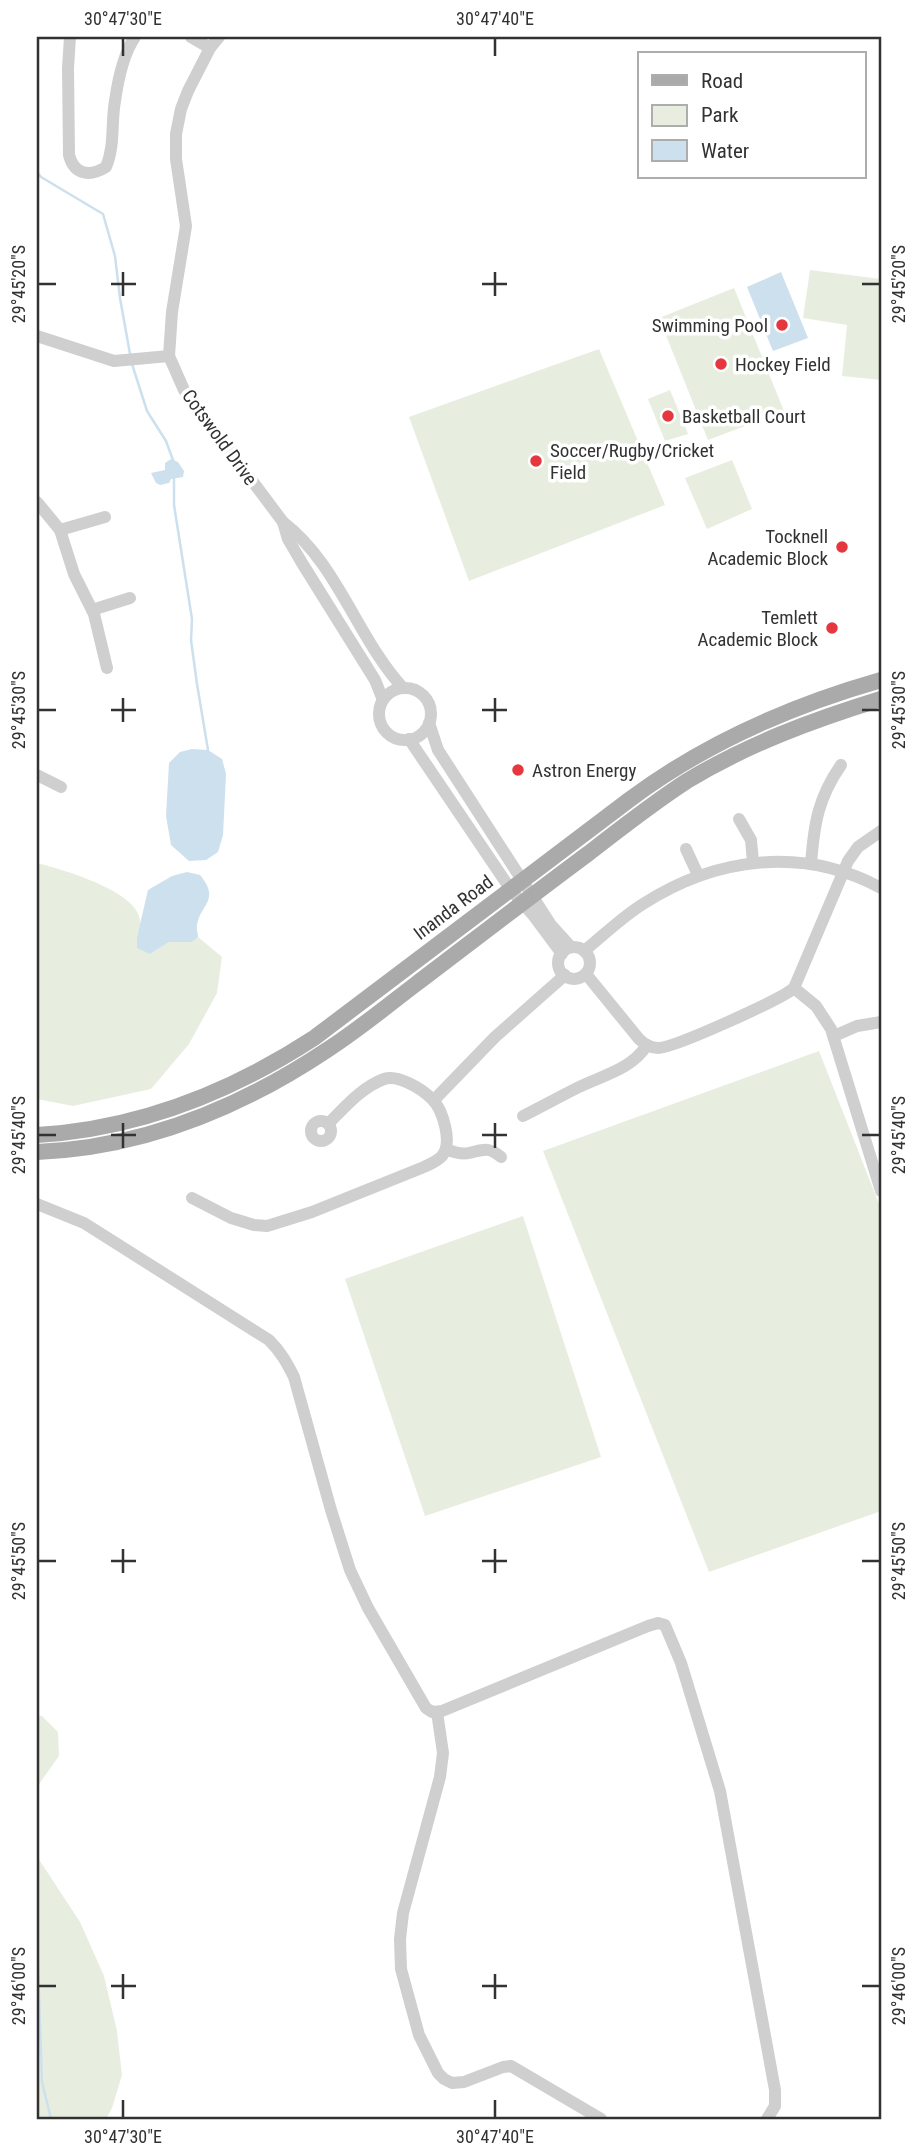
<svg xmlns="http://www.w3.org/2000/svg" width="918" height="2156" font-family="'Roboto Condensed',sans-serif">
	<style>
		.green { fill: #e7eee0 }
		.water { fill: #cde0ed }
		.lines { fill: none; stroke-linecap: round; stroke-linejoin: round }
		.stream { stroke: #cde0ed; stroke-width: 2.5 }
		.minor { stroke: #cfcfcf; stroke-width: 12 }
		.major { stroke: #aaa; stroke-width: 16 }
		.ticks { fill: none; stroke: #323232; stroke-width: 2.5 }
		.poi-dot { fill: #e6373f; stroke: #fff; stroke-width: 2.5 }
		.labels { text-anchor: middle; stroke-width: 7; stroke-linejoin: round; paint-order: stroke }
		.poi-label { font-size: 19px; fill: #323232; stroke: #fff; text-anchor: start }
		.street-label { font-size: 19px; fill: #323232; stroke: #fff }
		.neatline { fill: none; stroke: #323232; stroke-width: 2.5 }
		.ticks-label { font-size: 18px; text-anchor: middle; fill: #323232 }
	</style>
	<rect width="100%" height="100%" fill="#fff"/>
	<g class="green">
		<polygon points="810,270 881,279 881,380 842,376 847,325 803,318"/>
		<polygon points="734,288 784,411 708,440 659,318"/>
		<polygon points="599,349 665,505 469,581 409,417"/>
		<polygon points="670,390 688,434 665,441 648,399"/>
		<polygon points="732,460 752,509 707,529 685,478"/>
		<path d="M37 863C61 869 139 891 140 921 141 926 138 932 137 937L150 954 169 942H192L198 937 222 957 217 993 189 1044 151 1089 73 1106 37 1099Z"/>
		<polygon points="819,1051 881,1209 881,1511 709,1572 543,1151"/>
		<polygon points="523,1216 601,1457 425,1516 345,1279"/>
		<polygon points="37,1715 42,1716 58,1732 59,1756 37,1787"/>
		<polygon points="37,1850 38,1858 80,1922 104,1976 117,2031 122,2075 112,2108 106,2119 37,2119"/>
	</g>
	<g class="water">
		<polygon points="781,272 808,338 773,351 747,287"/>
		<polygon points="171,459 178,462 184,471 183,477 171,479 169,483 160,485 156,483 151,473 165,470 165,463"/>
		<polygon points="192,749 208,750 222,759 226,774 223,835 218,852 206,860 189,861 171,845 166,816 169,763 180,752"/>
		<path d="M187 872 200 875C221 900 200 905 197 925 196 929 198 933 198 937L192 942H169L150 954 137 948V937L148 890 172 876Z"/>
	</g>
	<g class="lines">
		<g class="stream">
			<polyline points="37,172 41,177 103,214 115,256 120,298 130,354"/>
			<polyline points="132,364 147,411 166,441 174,463"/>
			<polyline points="174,477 174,505 192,619 191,640 197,684 208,750"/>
			<polyline points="37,1935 42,2082 51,2119"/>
		</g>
		<g class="minor">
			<path d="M70 37 68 68 69 155C74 175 90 177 106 167 115 146 111 123 115 101 118 80 123 54 135 37"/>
			<polyline points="191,37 210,48"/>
			<path d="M219 37 210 48 188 91 181 109 176 134V159L186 226 172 312 169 356 184 390 283 522C338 564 357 638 403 688"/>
			<polyline points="37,336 114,361 169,356"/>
			<polyline points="37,502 60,530 74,574 94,614 107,668"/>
			<polyline points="283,522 288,539 302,563 375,680 383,700"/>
			<polyline points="60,530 105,517"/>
			<polyline points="92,610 130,598"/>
			<circle cx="405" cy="714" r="26"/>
			<polyline points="429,723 438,750 551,925 571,947"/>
			<polyline points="409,739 511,890 533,915 562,954"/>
			<polyline points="37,775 61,787"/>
			<polyline points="739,819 751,840 753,862"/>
			<polyline points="686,849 698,875"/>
			<path d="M811 864C814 824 818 798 841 765"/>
			<circle cx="574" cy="963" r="16"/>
			<path d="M584 951C604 935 622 917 643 904 716 857 803 846 881 888"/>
			<path d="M586 974 639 1039C644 1044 650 1048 658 1048 674 1048 782 999 794 988L848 861 858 847 881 831"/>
			<polyline points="794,988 816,1006 831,1029 881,1191"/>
			<polyline points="834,1036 857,1026 881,1022"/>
			<polyline points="434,1100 495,1037 565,975"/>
			<path d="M523 1116C541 1107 559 1097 577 1088 603 1075 631 1070 647 1045"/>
			<circle cx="321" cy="1131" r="10"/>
			<path d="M446 1149C453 1152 461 1155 469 1153 483 1150 488 1146 501 1157"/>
			<path d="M192 1198 231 1218 254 1225 267 1226 312 1212 424 1167C430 1164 438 1161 442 1156 453 1143 443 1110 432 1099 422 1089 398 1074 384 1079 362 1087 344 1108 328 1124"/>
			<path d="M37 1204 84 1223 269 1340C281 1352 287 1363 294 1377L331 1510 350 1570 368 1608 426 1708 432 1712 442 1711 648 1626 658 1623 665 1625 681 1663 720 1791 775 2090V2106L767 2119"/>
			<polyline points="437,1712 443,1753 440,1777 403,1913 400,1939 401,1969 419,2035 438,2073 444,2079 452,2083 464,2082 503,2067 511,2066 601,2119"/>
		</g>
		<g class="major">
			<path d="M37 1135C137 1129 231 1092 314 1038L629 800C705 743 790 706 881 680"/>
			<path d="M37 1152C142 1148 240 1108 327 1050 358 1030 387 1006 416 984 474 940 531 896 589 853 621 828 653 803 687 781 748 744 813 720 881 699"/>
		</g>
	</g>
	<path class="ticks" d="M123 38V56M495 38V56M123 272V296M495 272V296M38 284H56M111 284H136M482 284H507M862 284H880M123 698V722M495 698V722M38 710H56M111 710H136M482 710H507M862 710H880M123 1123V1148M495 1123V1148M38 1135H56M111 1135H136M482 1135H507M862 1135H880M123 1549V1573M495 1549V1573M38 1561H56M111 1561H136M482 1561H507M862 1561H880M123 1974V1999M495 1974V1999M38 1986H56M111 1986H136M482 1986H507M862 1986H880M123 2100V2118M495 2100V2118"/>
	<g class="poi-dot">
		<circle cx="782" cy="325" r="7"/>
		<circle cx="721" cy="364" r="7"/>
		<circle cx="668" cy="416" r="7"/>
		<circle cx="536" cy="461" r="7"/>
		<circle cx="842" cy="547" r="7"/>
		<circle cx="832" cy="628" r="7"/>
		<circle cx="518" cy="770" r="7"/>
	</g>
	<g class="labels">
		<g class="poi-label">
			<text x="768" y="332" text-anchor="end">Swimming Pool</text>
			<text x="735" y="371">Hockey Field</text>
			<text x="682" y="423">Basketball Court</text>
			<text x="550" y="457">Soccer/Rugby/Cricket<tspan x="550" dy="22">Field</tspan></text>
			<text x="828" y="543" text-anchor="end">Tocknell<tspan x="828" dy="22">Academic Block</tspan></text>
			<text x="818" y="624" text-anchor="end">Temlett<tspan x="818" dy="22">Academic Block</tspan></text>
			<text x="532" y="777">Astron Energy</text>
		</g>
		<g class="street-label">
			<text transform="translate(220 437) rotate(54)" y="7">Cotswold Drive</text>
			<text transform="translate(453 907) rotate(-37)" y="7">Inanda Road</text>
		</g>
	</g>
	<rect width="918" height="2156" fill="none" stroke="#ffffff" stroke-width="77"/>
	<rect x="638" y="52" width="228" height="126" fill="#ffffff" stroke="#adadad" stroke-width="2"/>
	<rect x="652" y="75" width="35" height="10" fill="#aaaaaa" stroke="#adadad" stroke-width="2"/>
	<text x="701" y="88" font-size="21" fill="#323232">Road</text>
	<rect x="652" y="105" width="35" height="21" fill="#e7eee0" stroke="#adadad" stroke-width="2"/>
	<text x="701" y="122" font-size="21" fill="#323232">Park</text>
	<rect x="652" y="140" width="35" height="21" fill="#cde0ed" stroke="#adadad" stroke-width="2"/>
	<text x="701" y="158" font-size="21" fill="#323232">Water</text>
	<rect x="38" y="38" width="842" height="2080" class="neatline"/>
	<g class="ticks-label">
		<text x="123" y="25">30°47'30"E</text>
		<text x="495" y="25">30°47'40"E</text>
		<text transform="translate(19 284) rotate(-90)" y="6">29°45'20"S</text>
		<text transform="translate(899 284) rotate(-90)" y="6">29°45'20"S</text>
		<text transform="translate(19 710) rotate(-90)" y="6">29°45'30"S</text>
		<text transform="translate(899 710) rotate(-90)" y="6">29°45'30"S</text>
		<text transform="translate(19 1135) rotate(-90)" y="6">29°45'40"S</text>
		<text transform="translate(899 1135) rotate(-90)" y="6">29°45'40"S</text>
		<text transform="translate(19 1561) rotate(-90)" y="6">29°45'50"S</text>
		<text transform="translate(899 1561) rotate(-90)" y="6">29°45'50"S</text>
		<text transform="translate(19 1986) rotate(-90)" y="6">29°46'00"S</text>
		<text transform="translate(899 1986) rotate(-90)" y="6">29°46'00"S</text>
		<text x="123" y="2143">30°47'30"E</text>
		<text x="495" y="2143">30°47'40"E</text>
	</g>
</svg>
